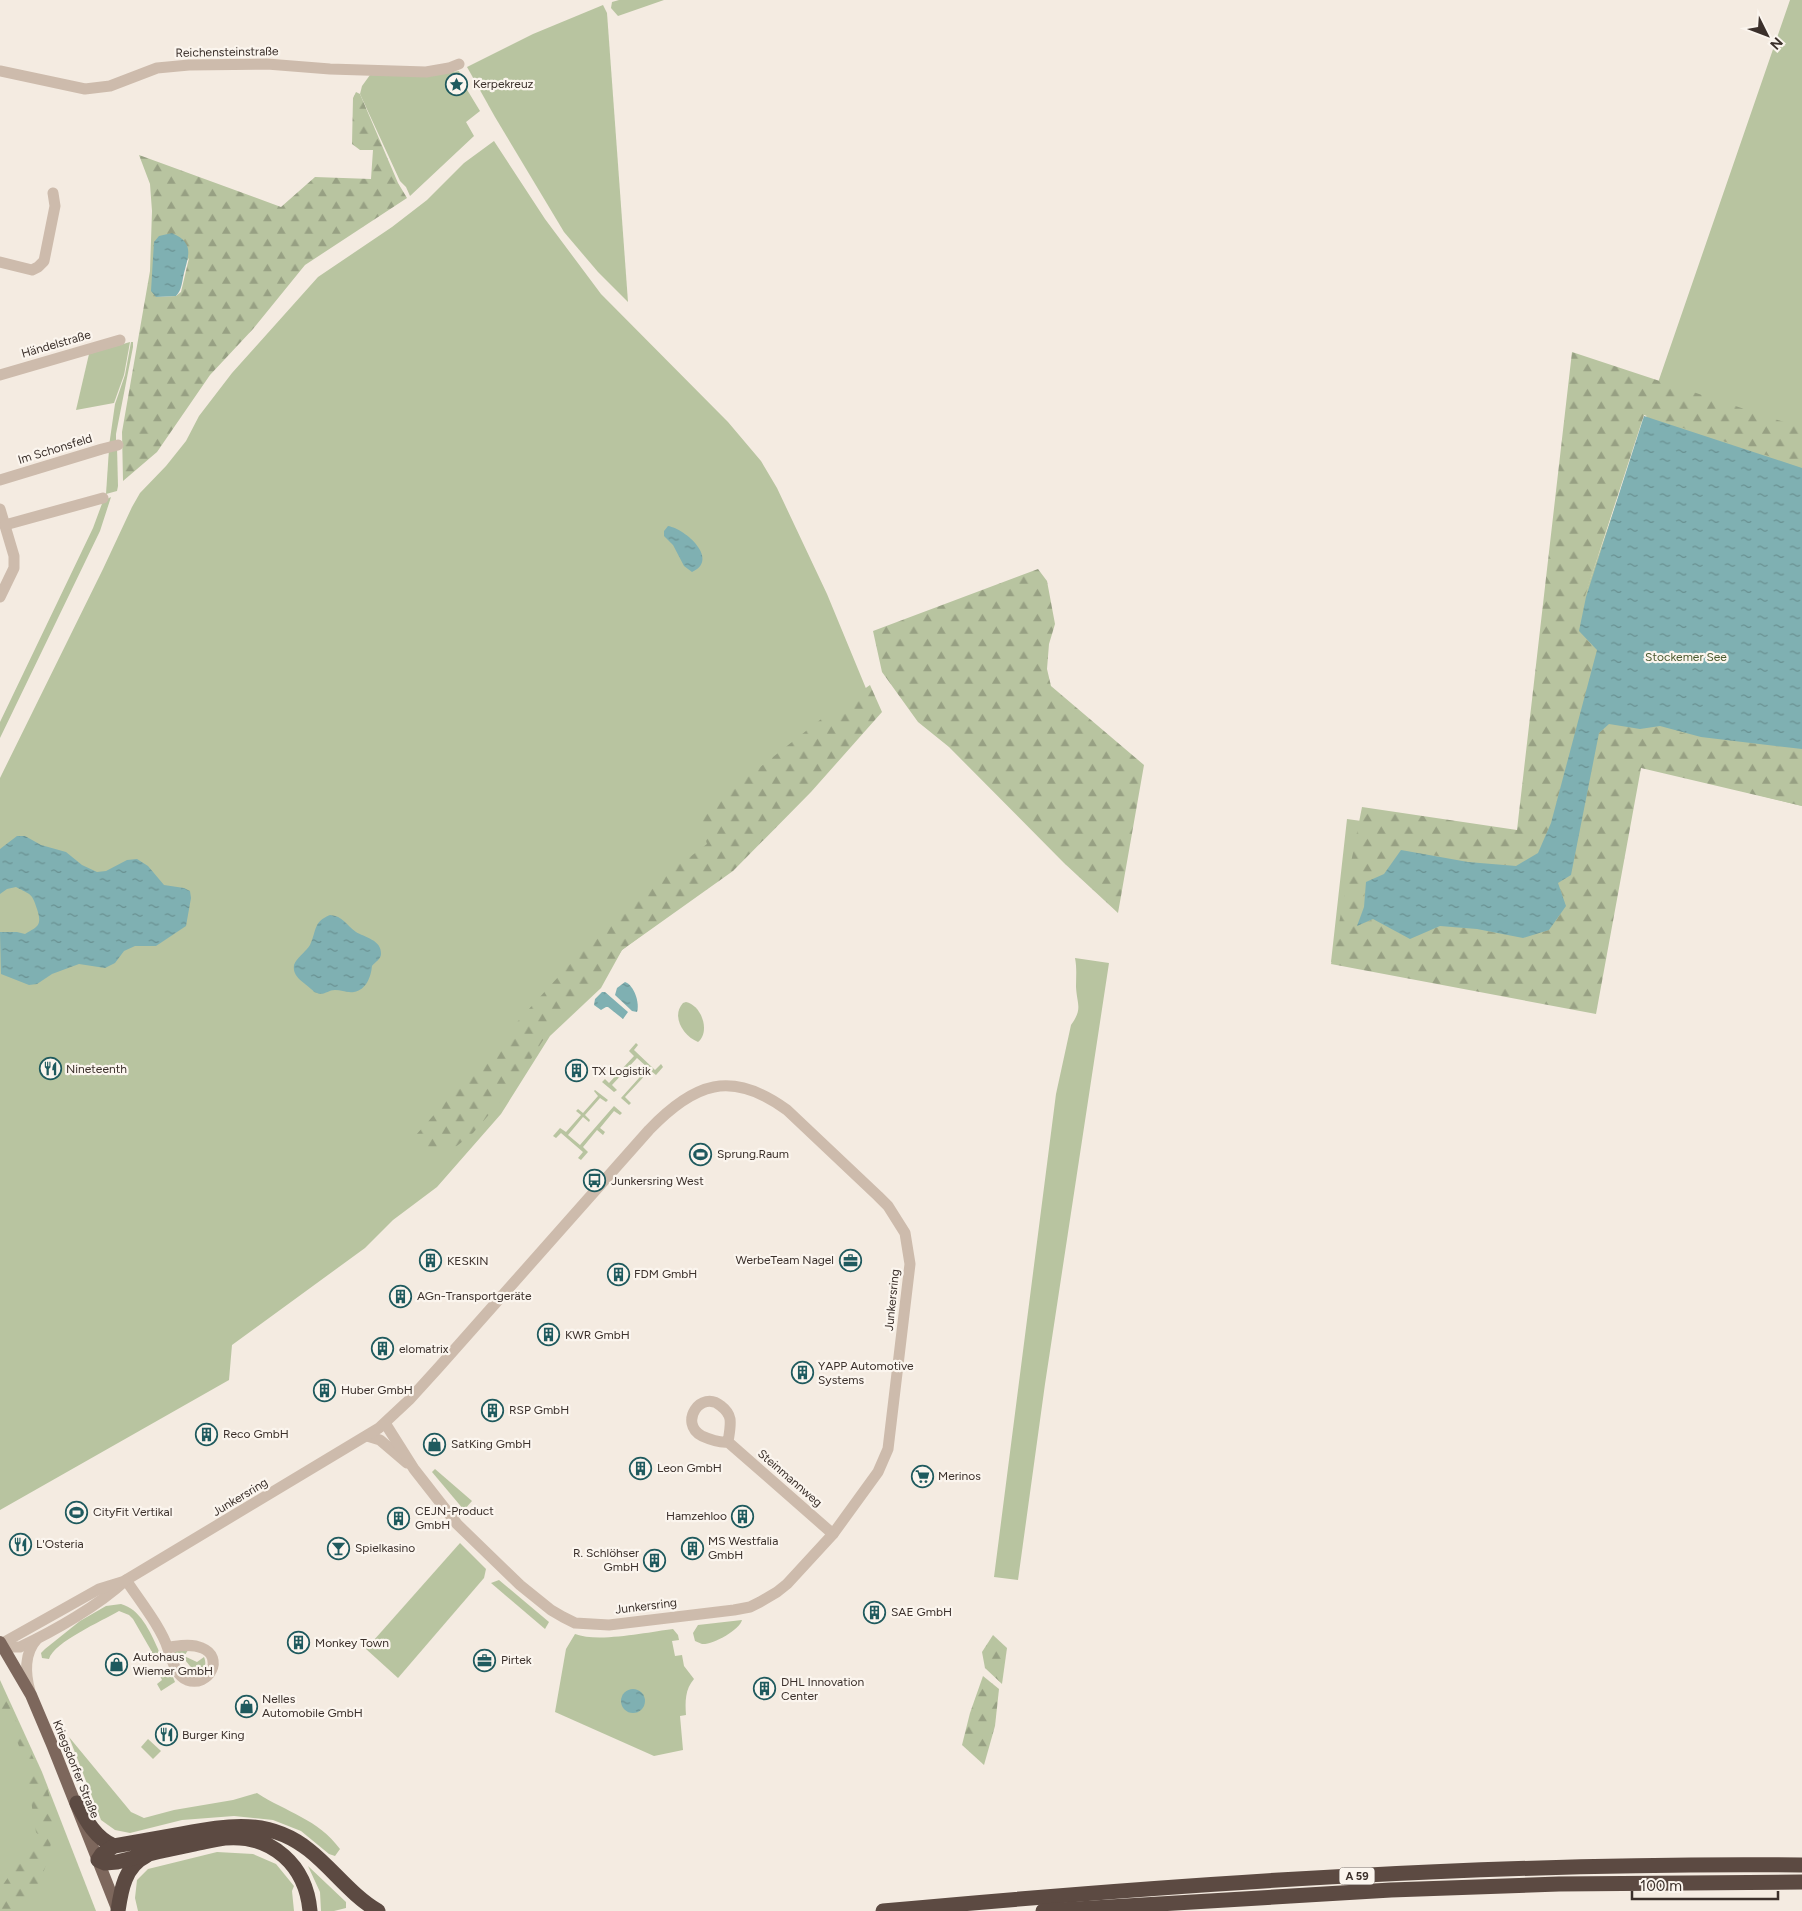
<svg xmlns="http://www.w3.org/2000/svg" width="1802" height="1911" font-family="Figtree,sans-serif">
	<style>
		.green { fill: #b8c4a0 }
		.forest { fill: url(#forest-firs); fill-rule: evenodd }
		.water { fill: url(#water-ripples) }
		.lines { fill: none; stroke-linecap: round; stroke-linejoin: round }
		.minor { stroke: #cdbbac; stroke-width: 11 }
		.major { stroke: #7d675c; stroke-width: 12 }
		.highway { stroke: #5c4a42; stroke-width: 15 }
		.labels { text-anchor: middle; stroke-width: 4.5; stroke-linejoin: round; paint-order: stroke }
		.shield { fill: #fbf5ee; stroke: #756b66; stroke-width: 1 }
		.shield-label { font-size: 11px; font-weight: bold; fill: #3b302b }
		.street-label { font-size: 12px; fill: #3b302b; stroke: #fbf5ee }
		.poi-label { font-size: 12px; fill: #3b302b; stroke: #fbf5ee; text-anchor: start }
		.park-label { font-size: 12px; fill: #4a5a2e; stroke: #fbf5ee }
	</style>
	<defs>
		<pattern id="forest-firs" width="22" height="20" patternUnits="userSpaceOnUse" patternTransform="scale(1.25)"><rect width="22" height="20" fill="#b8c4a0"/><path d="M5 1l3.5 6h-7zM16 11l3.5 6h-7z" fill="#97a083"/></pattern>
		<pattern id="water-ripples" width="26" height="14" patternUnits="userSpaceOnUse" patternTransform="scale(1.25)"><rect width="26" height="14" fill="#7fb0b2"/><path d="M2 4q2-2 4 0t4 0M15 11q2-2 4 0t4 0" fill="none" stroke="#699091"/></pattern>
	</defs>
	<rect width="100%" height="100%" fill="#f4ebe1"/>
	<g class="green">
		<polygon points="619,0 664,0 618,16 611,8 612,2"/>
		<polygon points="1790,0 1802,0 1802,806 1638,765 1595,1006 1331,962 1347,819 1518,843 1563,658"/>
		<polygon points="603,5 607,13 628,302 598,272 564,232 495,117 467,67 533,34"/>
		<polygon points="459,71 466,88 480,111 466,122 474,136 410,196 406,187 400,181 360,94 362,86 370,75 430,76"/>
		<polygon points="494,141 545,219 601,294 728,422 761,461 777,488 827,594 872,703 696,895 622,950 601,988 550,1036 501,1114 437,1187 393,1220 365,1248 232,1345 229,1380 0,1510 0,778 103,569 132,507 140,493 166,466 186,441 199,416 232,373 318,277 392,227 427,200 464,163"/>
		<polygon points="130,342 124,375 114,403 76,410 89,354"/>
		<polygon points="131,342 133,342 133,347 116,434 116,444 109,446 115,404 125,375"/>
		<polygon points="117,447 118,486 117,491 106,494 109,449"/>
		<polygon points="111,497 100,531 0,738 0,722 93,528 103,501"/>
		<path d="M1075 958 1109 963 1045 1384 1018 1580 994 1577 1056 1094 1071 1025C1083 1008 1077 1005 1076 987 1076 977 1077 968 1075 958Z"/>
		<path d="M686 1002C701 1005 711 1031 698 1042 683 1036 671 1016 683 1003Z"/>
		<polygon points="636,1043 638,1045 634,1050 655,1070 661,1064 663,1067 656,1075 650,1070 625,1097 631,1103 629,1105 621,1098 648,1068 637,1058 612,1085 617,1090 614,1092 602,1082 605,1079 609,1083 634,1056 629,1051"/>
		<polygon points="595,1090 608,1100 606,1102 600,1098 585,1115 590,1120 589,1122 583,1117 568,1135 580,1145 614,1106 622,1113 620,1115 614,1111 600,1128 605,1132 603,1135 597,1130 583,1147 588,1152 581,1160 578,1158 583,1152 561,1133 556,1138 553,1136 560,1128 566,1132 581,1115 576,1111 578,1109 583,1113 598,1096 594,1091"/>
		<polygon points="435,1469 472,1501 464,1510 432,1472"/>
		<polygon points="460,1543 486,1569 484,1578 398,1678 366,1649"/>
		<polygon points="499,1580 549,1622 545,1629 491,1583"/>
		<path d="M121 1604C140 1609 150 1631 158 1649L160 1655 158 1660 154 1662 149 1654 152 1652 133 1619 129 1615 119 1611C102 1621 54 1642 49 1659L42 1658 41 1653 45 1649 80 1621 106 1606Z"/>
		<path d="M742 1620C740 1630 712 1645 702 1644L695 1641 693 1633 698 1625Z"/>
		<path d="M673 1629 678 1635 679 1640 672 1641 675 1656 682 1655 684 1666 694 1679C685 1689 685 1702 686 1715L680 1716 683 1750 654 1756 555 1712 566 1649 575 1634C598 1643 648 1632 673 1629Z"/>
		<path d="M189 1649 184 1656 197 1662 204 1657C209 1669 199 1679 187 1673L194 1671 181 1655 174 1657 173 1653 176 1651Z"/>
		<polygon points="166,1668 170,1670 175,1682 161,1691 157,1684 162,1680 158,1672"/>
		<polygon points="0,1680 42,1772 96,1911 0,1911"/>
		<path d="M69 1737 131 1812 144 1818 174 1810 233 1800 257 1793C286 1812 318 1819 340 1849L335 1856 329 1854 301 1831 273 1820 234 1816 182 1820 130 1833 115 1830 101 1820Z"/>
		<polygon points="148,1739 161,1751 153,1759 141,1747"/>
		<polygon points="217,1852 253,1854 276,1864 294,1886 292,1891 294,1911 138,1911 135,1898 137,1880 148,1869"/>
		<polygon points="308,1866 346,1902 346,1908 334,1911 321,1911 320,1892"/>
	</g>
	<g class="forest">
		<path d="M356 92 360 94 398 183 407 198 305 265 253 329 210 375 157 452 123 481 122 432 150 271 152 211 150 184 139 155 281 207 315 177 371 179 373 150H360L352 144 353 98ZM189 258 181 292 176 296 156 297Z"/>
		<polygon points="1572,352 1802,428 1802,467 1644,415 1585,596 1578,631 1597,650 1551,823 1538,853 1516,866 1468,862 1401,849 1384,873 1365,882 1364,907 1357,926 1374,919 1410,939 1440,926 1476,929 1523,938 1549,930 1566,906 1558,883 1571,875 1599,733 1609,724 1640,729 1660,727 1701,738 1802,749 1802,806 1641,768 1596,1014 1331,964 1362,807 1517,830"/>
		<polygon points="1038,569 1047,581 1055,624 1049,644 1047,669 1051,686 1144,765 1118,913 1064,863 949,747 918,722 882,672 873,631"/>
		<polygon points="870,685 882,712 811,792 733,871 622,950 599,986 547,1034 513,1087 473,1133 453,1149 430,1151 415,1136 528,1010 622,907 671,864 686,860 707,844 698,816 820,720"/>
		<polygon points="993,1635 1007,1648 1002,1684 985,1668 982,1652"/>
		<polygon points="983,1676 999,1689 995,1726 984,1765 962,1745 970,1713"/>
		<path d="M0 1686C10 1707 19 1728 29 1749 36 1765 47 1782 50 1799 57 1841 47 1878 21 1911H0V1889L30 1846 43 1853V1842L36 1832 27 1776 19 1746 9 1723 0 1712Z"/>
	</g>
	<g class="water">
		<path d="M172 233C194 243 189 254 184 273 182 281 182 290 176 296L156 297 151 291 154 242 159 236Z"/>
		<polygon points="1644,416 1802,468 1802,749 1701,737 1660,726 1640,729 1609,724 1599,733 1571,875 1558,883 1566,906 1549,930 1523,938 1477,929 1440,926 1410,939 1373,919 1357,926 1364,907 1366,882 1384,874 1401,850 1468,862 1516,866 1538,853 1551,823 1597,650 1579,631 1586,597"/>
		<path d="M668 526C686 529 720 560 692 572L684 566 673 545 664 536V531Z"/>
		<path d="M17 836H25L41 845 66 852 82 865 97 872 106 871 127 860 137 859 148 866 164 885 184 888 190 891 191 898 186 926 156 946H135L124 951 115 963 105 968 79 964 52 974 37 984 29 985 1 974 0 932H17L25 934C39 926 42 925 37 909 32 893 31 895 16 887L7 889 0 894V849Z"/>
		<path d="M330 915C343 916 346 925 356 932 364 937 382 940 381 954 381 959 375 962 372 966 371 977 366 990 354 992 347 993 341 990 335 990 328 990 324 996 317 993 313 992 314 991 311 989 304 982 292 977 294 965 296 958 306 952 310 945 317 930 313 922 330 915Z"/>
		<path d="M625 982C634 985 640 1003 637 1012L632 1011 615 995 617 988Z"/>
		<polygon points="602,992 605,992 628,1012 623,1019 608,1007 606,1007 601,1010 594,1005 595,999"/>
		<circle cx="633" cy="1701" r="12"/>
	</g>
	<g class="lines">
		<g class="minor">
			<polyline points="0,71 85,89 110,86 157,68 189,65 267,64 330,69 426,72 449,68 459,64"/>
			<polyline points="0,262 32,270 38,267 44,261 55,206 53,193"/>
			<polyline points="0,375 120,340"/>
			<polyline points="0,480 102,449 118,445"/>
			<polyline points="0,509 14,556 14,568 0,597"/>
			<polyline points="5,525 103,498"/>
			<polyline points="367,1436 380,1440 407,1463"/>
			<path d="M728 1442C729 1435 731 1426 730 1419 729 1414 725 1409 721 1406 701 1389 678 1423 702 1436 711 1440 719 1443 728 1442L833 1534"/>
			<path d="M126 1580C139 1600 161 1627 168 1649 172 1659 175 1675 187 1680 209 1688 225 1657 202 1648 191 1643 178 1646 168 1647"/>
			<path d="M1 1644 8 1647H20C54 1631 98 1606 126 1580L379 1428 409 1400 439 1367 649 1130C694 1083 731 1069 787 1110L878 1196 888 1206 905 1233 910 1264 888 1449 878 1472 833 1534 787 1584 777 1592 760 1602 750 1607 734 1610 609 1625 575 1623 563 1617 551 1610 520 1585 457 1524 414 1469 385 1423"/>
			<polyline points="1,1644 99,1589 125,1581"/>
			<path d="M30 1691C25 1674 24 1653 37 1639"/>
		</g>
		<polyline class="major" points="0,1642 31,1695 53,1747 118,1911"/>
		<g class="highway">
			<path d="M77 1803C86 1820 95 1838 114 1846"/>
			<path d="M118 1911C121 1890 125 1866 146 1856"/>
			<path d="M310 1911C306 1866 273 1834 225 1838 216 1839 205 1842 195 1844 169 1849 143 1855 117 1862L105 1863 98 1860 102 1854 114 1846C137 1842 160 1838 182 1834 229 1825 269 1818 309 1850 333 1869 351 1895 378 1911"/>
			<path d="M883 1911C1188 1883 1495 1862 1802 1865"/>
			<polyline points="1043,1911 1391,1890 1559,1884 1802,1882"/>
		</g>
	</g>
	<defs>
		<symbol id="sight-ring" viewBox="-11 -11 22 22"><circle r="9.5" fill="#fbf5ee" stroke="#1f5a5e" stroke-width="1.5"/><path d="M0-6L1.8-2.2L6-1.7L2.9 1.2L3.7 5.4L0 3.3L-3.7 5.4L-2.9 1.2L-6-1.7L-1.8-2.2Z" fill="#1f5a5e"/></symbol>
		<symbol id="restaurant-ring" viewBox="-11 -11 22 22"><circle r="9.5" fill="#fbf5ee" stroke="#1f5a5e" stroke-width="1.5"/><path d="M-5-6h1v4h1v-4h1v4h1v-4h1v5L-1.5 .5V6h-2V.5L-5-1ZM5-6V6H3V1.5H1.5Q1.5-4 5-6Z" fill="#1f5a5e"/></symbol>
		<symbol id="building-ring" viewBox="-11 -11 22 22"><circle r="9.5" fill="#fbf5ee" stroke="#1f5a5e" stroke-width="1.5"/><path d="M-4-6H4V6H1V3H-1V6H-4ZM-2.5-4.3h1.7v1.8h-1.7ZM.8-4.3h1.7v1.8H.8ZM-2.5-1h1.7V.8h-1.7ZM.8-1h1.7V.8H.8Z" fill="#1f5a5e"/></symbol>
		<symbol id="stadium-ring" viewBox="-11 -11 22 22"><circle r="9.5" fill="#fbf5ee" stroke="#1f5a5e" stroke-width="1.5"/><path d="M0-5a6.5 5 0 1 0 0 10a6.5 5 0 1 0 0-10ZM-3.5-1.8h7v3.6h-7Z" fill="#1f5a5e"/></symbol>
		<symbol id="bus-ring" viewBox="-11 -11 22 22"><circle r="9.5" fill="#fbf5ee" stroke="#1f5a5e" stroke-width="1.5"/><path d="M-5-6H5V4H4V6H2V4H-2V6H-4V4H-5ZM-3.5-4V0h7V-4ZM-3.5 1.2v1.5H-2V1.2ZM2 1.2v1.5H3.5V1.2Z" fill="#1f5a5e"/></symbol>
		<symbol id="office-ring" viewBox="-11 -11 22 22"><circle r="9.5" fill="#fbf5ee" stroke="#1f5a5e" stroke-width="1.5"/><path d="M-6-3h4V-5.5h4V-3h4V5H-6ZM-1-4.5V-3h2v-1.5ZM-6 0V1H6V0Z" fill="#1f5a5e"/></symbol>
		<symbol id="shop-ring" viewBox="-11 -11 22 22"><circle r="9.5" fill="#fbf5ee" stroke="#1f5a5e" stroke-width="1.5"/><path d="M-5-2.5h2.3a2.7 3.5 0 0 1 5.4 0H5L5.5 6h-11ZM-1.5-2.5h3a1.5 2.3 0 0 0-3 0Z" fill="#1f5a5e"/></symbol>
		<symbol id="supermarket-ring" viewBox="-11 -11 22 22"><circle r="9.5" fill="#fbf5ee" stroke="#1f5a5e" stroke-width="1.5"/><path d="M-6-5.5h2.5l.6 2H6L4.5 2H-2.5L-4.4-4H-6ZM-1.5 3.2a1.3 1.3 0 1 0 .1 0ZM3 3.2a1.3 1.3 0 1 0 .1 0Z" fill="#1f5a5e"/></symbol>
		<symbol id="bar-ring" viewBox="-11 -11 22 22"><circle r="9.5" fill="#fbf5ee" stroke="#1f5a5e" stroke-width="1.5"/><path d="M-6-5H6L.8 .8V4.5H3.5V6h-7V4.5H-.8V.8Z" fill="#1f5a5e"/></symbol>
	</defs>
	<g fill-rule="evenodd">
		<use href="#sight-ring" x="444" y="72" width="25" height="25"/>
		<use href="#restaurant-ring" x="38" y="1056" width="25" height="25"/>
		<use href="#building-ring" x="564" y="1058" width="25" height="25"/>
		<use href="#stadium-ring" x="688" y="1142" width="25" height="25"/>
		<use href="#bus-ring" x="582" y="1168" width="25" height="25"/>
		<use href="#office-ring" x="838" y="1248" width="25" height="25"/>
		<use href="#building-ring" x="418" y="1248" width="25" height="25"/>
		<use href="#building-ring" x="606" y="1262" width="25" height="25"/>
		<use href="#building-ring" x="388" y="1284" width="25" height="25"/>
		<use href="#building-ring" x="536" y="1322" width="25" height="25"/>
		<use href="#building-ring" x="370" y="1336" width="25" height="25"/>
		<use href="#building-ring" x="790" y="1360" width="25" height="25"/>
		<use href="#building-ring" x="312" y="1378" width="25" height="25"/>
		<use href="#building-ring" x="480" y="1398" width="25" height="25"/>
		<use href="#building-ring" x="194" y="1422" width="25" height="25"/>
		<use href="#shop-ring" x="422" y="1432" width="25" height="25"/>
		<use href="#building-ring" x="628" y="1456" width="25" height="25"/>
		<use href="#supermarket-ring" x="910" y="1464" width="25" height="25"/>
		<use href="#stadium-ring" x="64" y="1500" width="25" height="25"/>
		<use href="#building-ring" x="730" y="1504" width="25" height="25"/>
		<use href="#building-ring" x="386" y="1506" width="25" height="25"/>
		<use href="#restaurant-ring" x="8" y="1532" width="25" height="25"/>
		<use href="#bar-ring" x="326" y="1536" width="25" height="25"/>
		<use href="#building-ring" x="680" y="1536" width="25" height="25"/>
		<use href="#building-ring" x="642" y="1548" width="25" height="25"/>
		<use href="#building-ring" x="862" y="1600" width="25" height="25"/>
		<use href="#building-ring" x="286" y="1630" width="25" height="25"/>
		<use href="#office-ring" x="472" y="1648" width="25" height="25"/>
		<use href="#shop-ring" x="104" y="1652" width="25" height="25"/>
		<use href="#building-ring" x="752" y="1676" width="25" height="25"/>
		<use href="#shop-ring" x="234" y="1694" width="25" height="25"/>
		<use href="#restaurant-ring" x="154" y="1722" width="25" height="25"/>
	</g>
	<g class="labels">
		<rect class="shield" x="1339.5" y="1867.5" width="35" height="17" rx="4"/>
		<g class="shield-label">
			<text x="1357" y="1880">A 59</text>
		</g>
		<g class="street-label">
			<text transform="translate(227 52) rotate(-1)" y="4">Reichensteinstraße</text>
			<text transform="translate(56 344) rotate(-16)" y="4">Händelstraße</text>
			<text transform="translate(55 449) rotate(-17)" y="4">Im Schonsfeld</text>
			<text transform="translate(892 1300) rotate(-84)" y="4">Junkersring</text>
			<text transform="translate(790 1478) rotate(41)" y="4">Steinmannweg</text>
			<text transform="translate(240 1497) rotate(-31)" y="4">Junkersring</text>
			<text transform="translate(646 1606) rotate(-7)" y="4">Junkersring</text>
			<text transform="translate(76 1769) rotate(68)" y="4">Kriegsdorfer Straße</text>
		</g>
		<g class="poi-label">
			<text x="473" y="88">Kerpekreuz</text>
			<text x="66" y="1073">Nineteenth</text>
			<text x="592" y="1075">TX Logistik</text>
			<text x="717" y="1158">Sprung.Raum</text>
			<text x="611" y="1185">Junkersring West</text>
			<text x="834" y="1264" text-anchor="end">WerbeTeam Nagel</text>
			<text x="447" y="1265">KESKIN</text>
			<text x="634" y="1278">FDM GmbH</text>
			<text x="417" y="1300">AGn-Transportgeräte</text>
			<text x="565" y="1339">KWR GmbH</text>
			<text x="399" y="1353">elomatrix</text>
			<text x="818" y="1370">YAPP Automotive<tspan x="818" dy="14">Systems</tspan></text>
			<text x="341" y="1394">Huber GmbH</text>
			<text x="509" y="1414">RSP GmbH</text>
			<text x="223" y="1438">Reco GmbH</text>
			<text x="451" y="1448">SatKing GmbH</text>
			<text x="657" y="1472">Leon GmbH</text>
			<text x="938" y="1480">Merinos</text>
			<text x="415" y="1515">CEJN-Product<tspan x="415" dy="14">GmbH</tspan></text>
			<text x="93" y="1516">CityFit Vertikal</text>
			<text x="727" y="1520" text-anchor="end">Hamzehloo</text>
			<text x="708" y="1545">MS Westfalia<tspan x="708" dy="14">GmbH</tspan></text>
			<text x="36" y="1548">L'Osteria</text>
			<text x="355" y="1552">Spielkasino</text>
			<text x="639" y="1557" text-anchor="end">R. Schlöhser<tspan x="639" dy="14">GmbH</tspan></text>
			<text x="891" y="1616">SAE GmbH</text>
			<text x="315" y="1647">Monkey Town</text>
			<text x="133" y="1661">Autohaus<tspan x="133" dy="14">Wiemer GmbH</tspan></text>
			<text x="501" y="1664">Pirtek</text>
			<text x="781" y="1686">DHL Innovation<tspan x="781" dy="14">Center</tspan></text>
			<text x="262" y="1703">Nelles<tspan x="262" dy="14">Automobile GmbH</tspan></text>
			<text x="182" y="1739">Burger King</text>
		</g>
		<g class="park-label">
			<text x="1686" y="661">Stockemer See</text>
		</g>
	</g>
	<g transform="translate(1767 35) rotate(132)" stroke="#fbf5ee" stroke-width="4" paint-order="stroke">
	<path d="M0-4L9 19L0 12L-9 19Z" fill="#3b302b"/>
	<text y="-8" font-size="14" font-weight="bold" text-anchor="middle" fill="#3b302b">N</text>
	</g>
	<path d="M1632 1891v8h146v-8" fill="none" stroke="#3b302b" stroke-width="2.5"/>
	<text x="1640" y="1891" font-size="15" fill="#3b302b" stroke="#fbf5ee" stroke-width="4" paint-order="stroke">100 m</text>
</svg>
